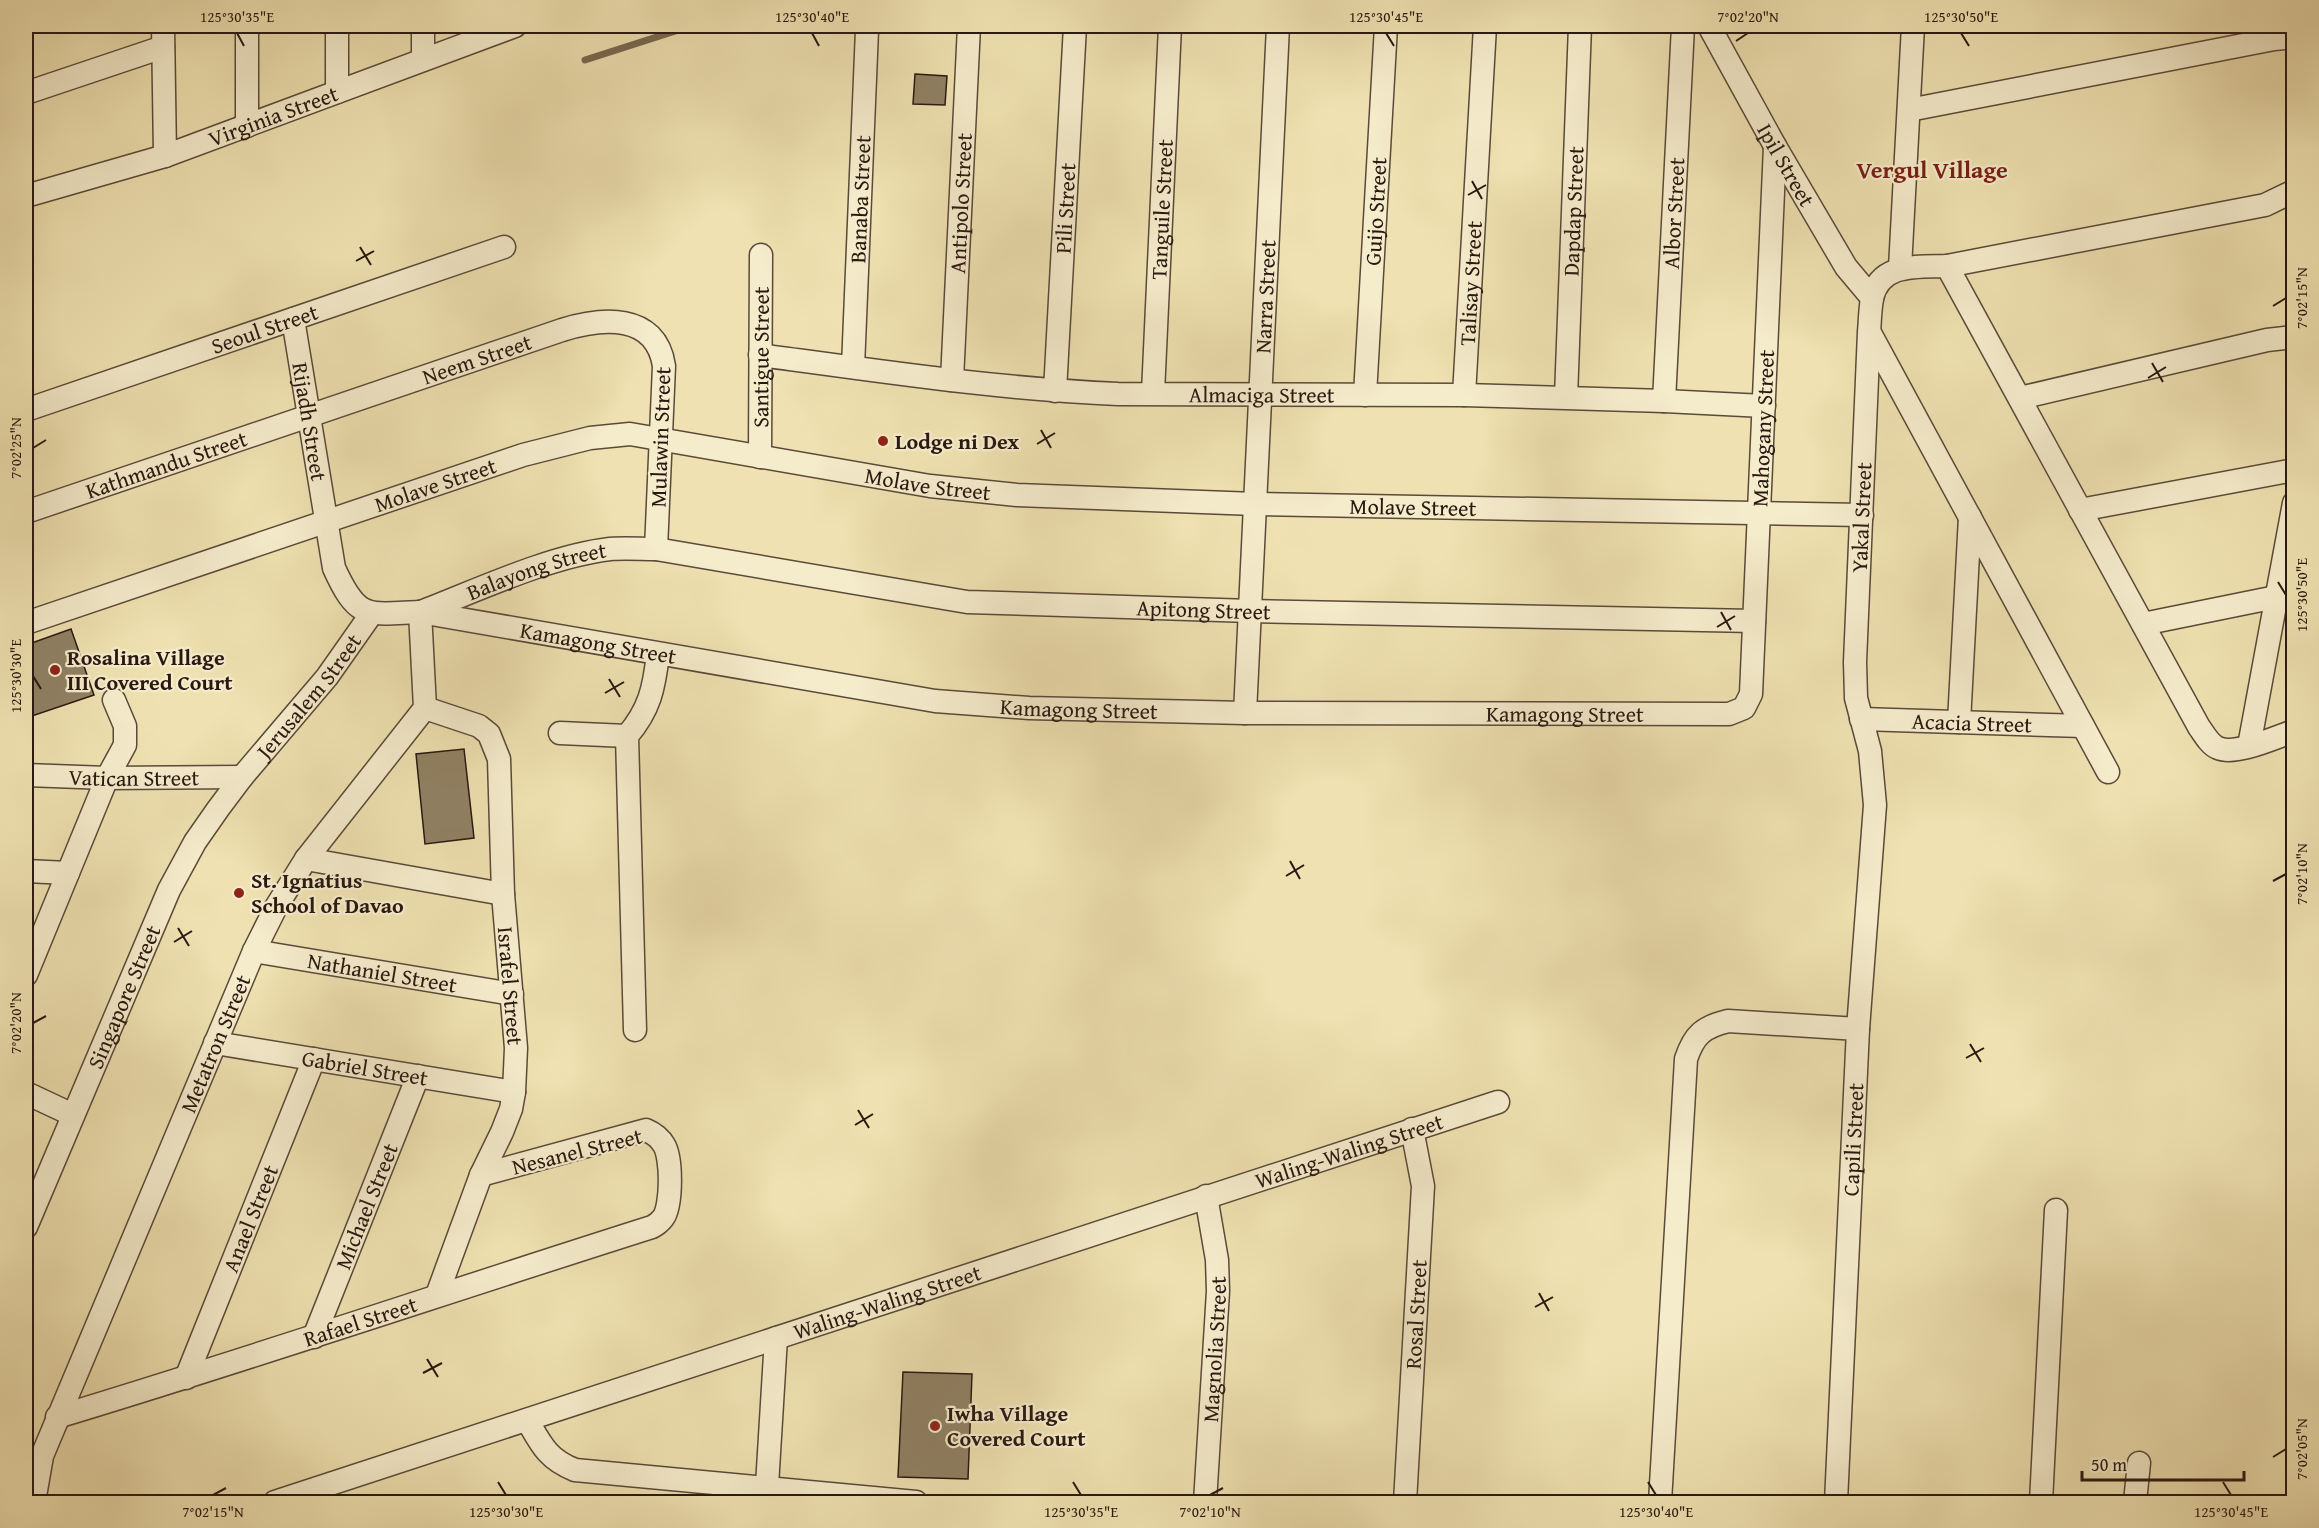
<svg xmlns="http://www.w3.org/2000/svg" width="2319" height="1528" font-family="'Gentium Book Plus',serif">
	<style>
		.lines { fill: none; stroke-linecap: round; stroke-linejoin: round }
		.stream { stroke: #786851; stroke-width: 7 }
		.building { fill: #908164; stroke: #291811; stroke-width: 1.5 }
		.minor-casing { stroke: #5a4a39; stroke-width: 25 }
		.minor { stroke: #f5eccc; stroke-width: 22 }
		.ticks { fill: none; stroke: #291811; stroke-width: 2 }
		.poi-dot { fill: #8f2418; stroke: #f5eccc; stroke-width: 2 }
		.labels { text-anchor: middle; stroke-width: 4.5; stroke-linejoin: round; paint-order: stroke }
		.street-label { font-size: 22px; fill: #291811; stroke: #f5eccc }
		.poi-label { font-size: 22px; font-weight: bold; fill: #291811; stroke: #f5eccc; text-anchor: start }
		.neighbourhood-label { font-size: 24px; font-weight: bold; fill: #7a1f14; stroke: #f5eccc }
		.neatline { fill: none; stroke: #291811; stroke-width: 2 }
		.ticks-label { font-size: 15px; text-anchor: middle; fill: #291811 }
	</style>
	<rect width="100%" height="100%" fill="#efe1b1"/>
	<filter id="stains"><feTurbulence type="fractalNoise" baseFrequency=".00333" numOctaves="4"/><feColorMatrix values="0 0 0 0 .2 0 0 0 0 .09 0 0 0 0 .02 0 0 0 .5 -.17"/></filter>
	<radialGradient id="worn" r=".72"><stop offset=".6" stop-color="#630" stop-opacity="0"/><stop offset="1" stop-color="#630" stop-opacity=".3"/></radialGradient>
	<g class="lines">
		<polyline class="stream" points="585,60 691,26"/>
	</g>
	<g class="building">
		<polygon points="915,74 947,76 945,105 913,104"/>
		<polygon points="71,629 94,695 26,718 26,645"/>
		<polygon points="464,749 474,838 425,844 416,754"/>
		<polygon points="903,1372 972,1374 968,1479 898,1477"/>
	</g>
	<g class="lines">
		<defs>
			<g id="minor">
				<polyline points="163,26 165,156"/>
				<polyline points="247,26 247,126"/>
				<polyline points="337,26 337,92"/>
				<polyline points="423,26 423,59"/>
				<path id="s1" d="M1709 26 1775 146 1846 267 1872 298"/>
				<polyline points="26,93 163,47"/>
				<polyline points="1909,110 2274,39 2294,37"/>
				<path id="s2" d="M26 196 165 156 515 26"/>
				<path d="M1947 266 2199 727C2204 734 2210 745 2218 748 2236 756 2276 737 2294 731"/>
				<polyline points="1900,268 1913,26"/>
				<path id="s3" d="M293 319 334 568C358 621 367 614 420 612L935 701 1029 708 1245 713 1729 714 1744 708 1751 694 1775 146"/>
				<polyline points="1870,333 2108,772"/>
				<path id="s4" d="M760 355C879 371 998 389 1118 394L1464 395 1664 401 1764 406"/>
				<path id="s5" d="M853 367 867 30"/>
				<path id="s6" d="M952 380 969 26"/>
				<path id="s7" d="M1055 391 1075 26"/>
				<path id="s8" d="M1153 393 1170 26"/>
				<path id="s9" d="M1365 395 1386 26"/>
				<path id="s10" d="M1464 395 1485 26"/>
				<path id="s11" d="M1566 397 1580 26"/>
				<polyline points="2020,398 2267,340 2294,337"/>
				<path id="s12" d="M1664 401 1683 26"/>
				<path id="s13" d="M26 410 504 247"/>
				<path id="s14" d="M760 457 761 255"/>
				<polyline points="2080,510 2294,470"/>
				<path id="s15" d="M26 512 562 330C601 318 656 312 664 366L656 549"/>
				<path id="s16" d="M421 612C478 590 550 556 610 549 625 548 641 549 656 549L967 602 1251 611 1754 621"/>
				<path id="s17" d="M26 623 523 455 590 438 630 434 930 486 1017 495 1255 504 1862 515"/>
				<polyline points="2143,624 2276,597"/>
				<path id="s18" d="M425 708 479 726 489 734 499 759 503 894 516 1048 514 1092 511 1109 502 1132 481 1175 437 1295"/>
				<path id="s19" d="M1245 713 1278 26"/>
				<path id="s20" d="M1861 719 2083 726"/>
				<polyline points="1959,722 1970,517"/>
				<polyline points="560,733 627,736"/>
				<polyline points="2249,746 2294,503"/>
				<path id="s21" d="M26 775 107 778 242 777"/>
				<polyline points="306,859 503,894"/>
				<polyline points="26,871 68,873"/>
				<path id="s22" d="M254 951 512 994"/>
				<polyline points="26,975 107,778 125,745 125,726 114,700"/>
				<path d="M635 1030 627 736C650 709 654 688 658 654"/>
				<path id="s23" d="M215 1043 514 1092"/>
				<polyline points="26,1093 73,1115"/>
				<path id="s24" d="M26 1227 169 890 195 842 218 809 242 777 327 677 372 613"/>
				<path id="s25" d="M314 1337 418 1076"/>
				<path id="s26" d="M186 1378 314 1059"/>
				<path id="s27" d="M57 1417C256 1357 453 1290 652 1227 656 1225 660 1222 663 1218 672 1206 672 1158 664 1145 660 1138 653 1133 646 1130L481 1175"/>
				<path d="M527 1420C541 1444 547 1459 575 1470L916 1502"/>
				<path id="s28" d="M34 1502 42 1456 254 951 276 907 306 859 425 708 420 612"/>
				<path id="s29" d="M275 1502 1498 1102"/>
				<polyline points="766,1502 776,1338"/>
				<path id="s30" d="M1205 1502 1218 1291 1217 1260 1206 1196"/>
				<path id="s31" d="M1405 1502 1423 1186 1412 1129"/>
				<path d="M1660 1502 1686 1059C1694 1035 1703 1027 1728 1021L1858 1029"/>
				<path id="s32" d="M1836 1502 1858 1029 1875 805 1870 751 1856 698 1855 662 1869 332C1870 321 1870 309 1872 299 1879 262 1919 267 1947 266L2265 205 2294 191"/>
				<polyline points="2041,1502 2056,1210"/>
				<polyline points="2135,1502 2139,1463"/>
			</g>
		</defs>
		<use href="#minor" class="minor-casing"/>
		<use href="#minor" class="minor"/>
	</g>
	<path class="ticks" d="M237 33 244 46M812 33 819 46M1386 33 1394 46M1961 33 1969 46M1736 41 1748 33M1472 181 1482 199M1468 195 1486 185M360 247 371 265M356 261 374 251M2273 306 2286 298M2152 363 2163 382M2148 378 2166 367M1041 430 1051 448M1037 444 1055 433M33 448 46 440M2278 582 2286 595M1721 612 1731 630M1717 627 1735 616M33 676 41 689M609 679 620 697M605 693 624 682M1290 861 1300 879M1286 876 1304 865M2273 881 2286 874M178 928 189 946M174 942 192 931M33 1023 46 1016M1970 1044 1981 1062M1966 1058 1984 1048M858 1110 869 1128M855 1125 873 1114M1539 1293 1549 1311M1535 1307 1553 1297M427 1359 438 1377M423 1373 442 1363M2273 1457 2286 1449M498 1482 506 1495M1073 1482 1081 1495M1648 1482 1656 1495M2223 1482 2231 1495M213 1495 226 1488M1210 1495 1223 1488"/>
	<g class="poi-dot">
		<circle cx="883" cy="441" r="6"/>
		<circle cx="55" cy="670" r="6"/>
		<circle cx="239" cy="893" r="6"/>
		<circle cx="935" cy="1426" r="6"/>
	</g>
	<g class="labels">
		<g class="street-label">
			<text dy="8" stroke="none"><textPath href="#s2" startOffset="260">Virginia Street</textPath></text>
			<text dy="8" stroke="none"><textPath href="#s1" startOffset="159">Ipil Street</textPath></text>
			<text dy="8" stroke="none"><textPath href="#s5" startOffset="168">Banaba Street</textPath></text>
			<text dy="8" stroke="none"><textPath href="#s6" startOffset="177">Antipolo Street</textPath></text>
			<text dy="8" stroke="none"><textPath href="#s7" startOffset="183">Pili Street</textPath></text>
			<text dy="8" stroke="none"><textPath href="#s8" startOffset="184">Tanguile Street</textPath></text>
			<text dy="8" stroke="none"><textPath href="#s9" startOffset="184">Guijo Street</textPath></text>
			<text dy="8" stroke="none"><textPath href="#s11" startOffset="186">Dapdap Street</textPath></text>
			<text dy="8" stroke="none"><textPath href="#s12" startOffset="188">Albor Street</textPath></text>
			<text dy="8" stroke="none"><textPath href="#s10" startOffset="112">Talisay Street</textPath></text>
			<text dy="8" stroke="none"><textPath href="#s19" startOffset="417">Narra Street</textPath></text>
			<text dy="8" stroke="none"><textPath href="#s13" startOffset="252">Seoul Street</textPath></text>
			<text dy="8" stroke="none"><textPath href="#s14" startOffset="100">Santigue Street</textPath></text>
			<text dy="8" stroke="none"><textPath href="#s15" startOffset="476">Neem Street</textPath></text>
			<text dy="8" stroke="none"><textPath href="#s4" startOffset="504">Almaciga Street</textPath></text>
			<text dy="8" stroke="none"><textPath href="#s3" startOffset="104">Rijadh Street</textPath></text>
			<text dy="8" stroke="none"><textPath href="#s3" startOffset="1976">Mahogany Street</textPath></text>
			<text transform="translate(660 437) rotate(-88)" y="8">Mulawin Street</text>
			<text dy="8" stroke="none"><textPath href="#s15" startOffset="148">Kathmandu Street</textPath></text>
			<text dy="8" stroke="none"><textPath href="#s17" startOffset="936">Molave Street</textPath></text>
			<text dy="8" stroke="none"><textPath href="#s17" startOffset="432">Molave Street</textPath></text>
			<text dy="8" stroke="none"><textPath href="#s17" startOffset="1422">Molave Street</textPath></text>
			<text dy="8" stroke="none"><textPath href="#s32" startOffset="988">Yakal Street</textPath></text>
			<text dy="8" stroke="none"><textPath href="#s16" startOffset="123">Balayong Street</textPath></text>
			<text dy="8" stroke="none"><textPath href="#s16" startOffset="798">Apitong Street</textPath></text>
			<text dy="8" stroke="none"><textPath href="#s3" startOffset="542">Kamagong Street</textPath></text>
			<text dy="8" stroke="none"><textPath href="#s24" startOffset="606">Jerusalem Street</textPath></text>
			<text dy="8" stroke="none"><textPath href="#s3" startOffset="1028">Kamagong Street</textPath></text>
			<text dy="8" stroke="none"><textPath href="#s3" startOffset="1514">Kamagong Street</textPath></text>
			<text dy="8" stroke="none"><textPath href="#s20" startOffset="111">Acacia Street</textPath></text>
			<text dy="8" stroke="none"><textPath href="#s21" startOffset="108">Vatican Street</textPath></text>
			<text dy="8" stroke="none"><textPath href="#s22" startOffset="130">Nathaniel Street</textPath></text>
			<text dy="8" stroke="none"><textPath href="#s18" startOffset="324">Israfel Street</textPath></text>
			<text dy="8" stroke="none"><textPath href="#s24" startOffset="250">Singapore Street</textPath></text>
			<text dy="8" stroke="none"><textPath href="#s28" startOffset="494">Metatron Street</textPath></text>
			<text dy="8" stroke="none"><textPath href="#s23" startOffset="152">Gabriel Street</textPath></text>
			<text dy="8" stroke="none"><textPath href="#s32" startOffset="363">Capili Street</textPath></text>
			<text dy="8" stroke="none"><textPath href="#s29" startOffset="1130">Waling-Waling Street</textPath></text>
			<text transform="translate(577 1151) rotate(-14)" y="8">Nesanel Street</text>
			<text dy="8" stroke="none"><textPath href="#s25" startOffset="141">Michael Street</textPath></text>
			<text dy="8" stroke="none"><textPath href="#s26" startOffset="172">Anael Street</textPath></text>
			<text dy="8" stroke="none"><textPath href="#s29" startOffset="644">Waling-Waling Street</textPath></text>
			<text dy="8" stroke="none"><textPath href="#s31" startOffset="188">Rosal Street</textPath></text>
			<text dy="8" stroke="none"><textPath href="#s27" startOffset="318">Rafael Street</textPath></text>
			<text dy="8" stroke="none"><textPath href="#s30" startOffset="153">Magnolia Street</textPath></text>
		</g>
		<g class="poi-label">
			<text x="895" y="449">Lodge ni Dex</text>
			<text x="67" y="665">Rosalina Village<tspan x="67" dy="25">III Covered Court</tspan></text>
			<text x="251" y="888">St. Ignatius<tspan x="251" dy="25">School of Davao</tspan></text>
			<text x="947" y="1421">Iwha Village<tspan x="947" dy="25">Covered Court</tspan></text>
		</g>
		<g class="neighbourhood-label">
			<text x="1932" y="178">Vergul Village</text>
		</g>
	</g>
	<rect width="2319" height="1528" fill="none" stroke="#efe1b1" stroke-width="66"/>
	<path d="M2082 1471v9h162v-9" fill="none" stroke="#291811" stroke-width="3"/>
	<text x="2091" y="1471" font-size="18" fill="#291811" stroke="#f5eccc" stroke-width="4.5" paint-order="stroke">50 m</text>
	<rect x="33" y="33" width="2253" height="1462" class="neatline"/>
	<g class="ticks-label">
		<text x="237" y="22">125°30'35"E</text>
		<text x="812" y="22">125°30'40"E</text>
		<text x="1386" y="22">125°30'45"E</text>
		<text x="1748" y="22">7°02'20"N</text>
		<text x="1961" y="22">125°30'50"E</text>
		<text transform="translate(2302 298) rotate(-90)" y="5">7°02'15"N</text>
		<text transform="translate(16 448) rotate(-90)" y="5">7°02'25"N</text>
		<text transform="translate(2302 595) rotate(-90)" y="5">125°30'50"E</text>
		<text transform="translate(16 676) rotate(-90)" y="5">125°30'30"E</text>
		<text transform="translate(2302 874) rotate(-90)" y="5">7°02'10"N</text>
		<text transform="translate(16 1023) rotate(-90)" y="5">7°02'20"N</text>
		<text transform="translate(2302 1449) rotate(-90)" y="5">7°02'05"N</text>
		<text x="213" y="1517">7°02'15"N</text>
		<text x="506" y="1517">125°30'30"E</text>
		<text x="1081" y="1517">125°30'35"E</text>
		<text x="1210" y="1517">7°02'10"N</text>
		<text x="1656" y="1517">125°30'40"E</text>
		<text x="2231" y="1517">125°30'45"E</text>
	</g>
	<rect width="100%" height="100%" filter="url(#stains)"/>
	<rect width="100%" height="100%" fill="url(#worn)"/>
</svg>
